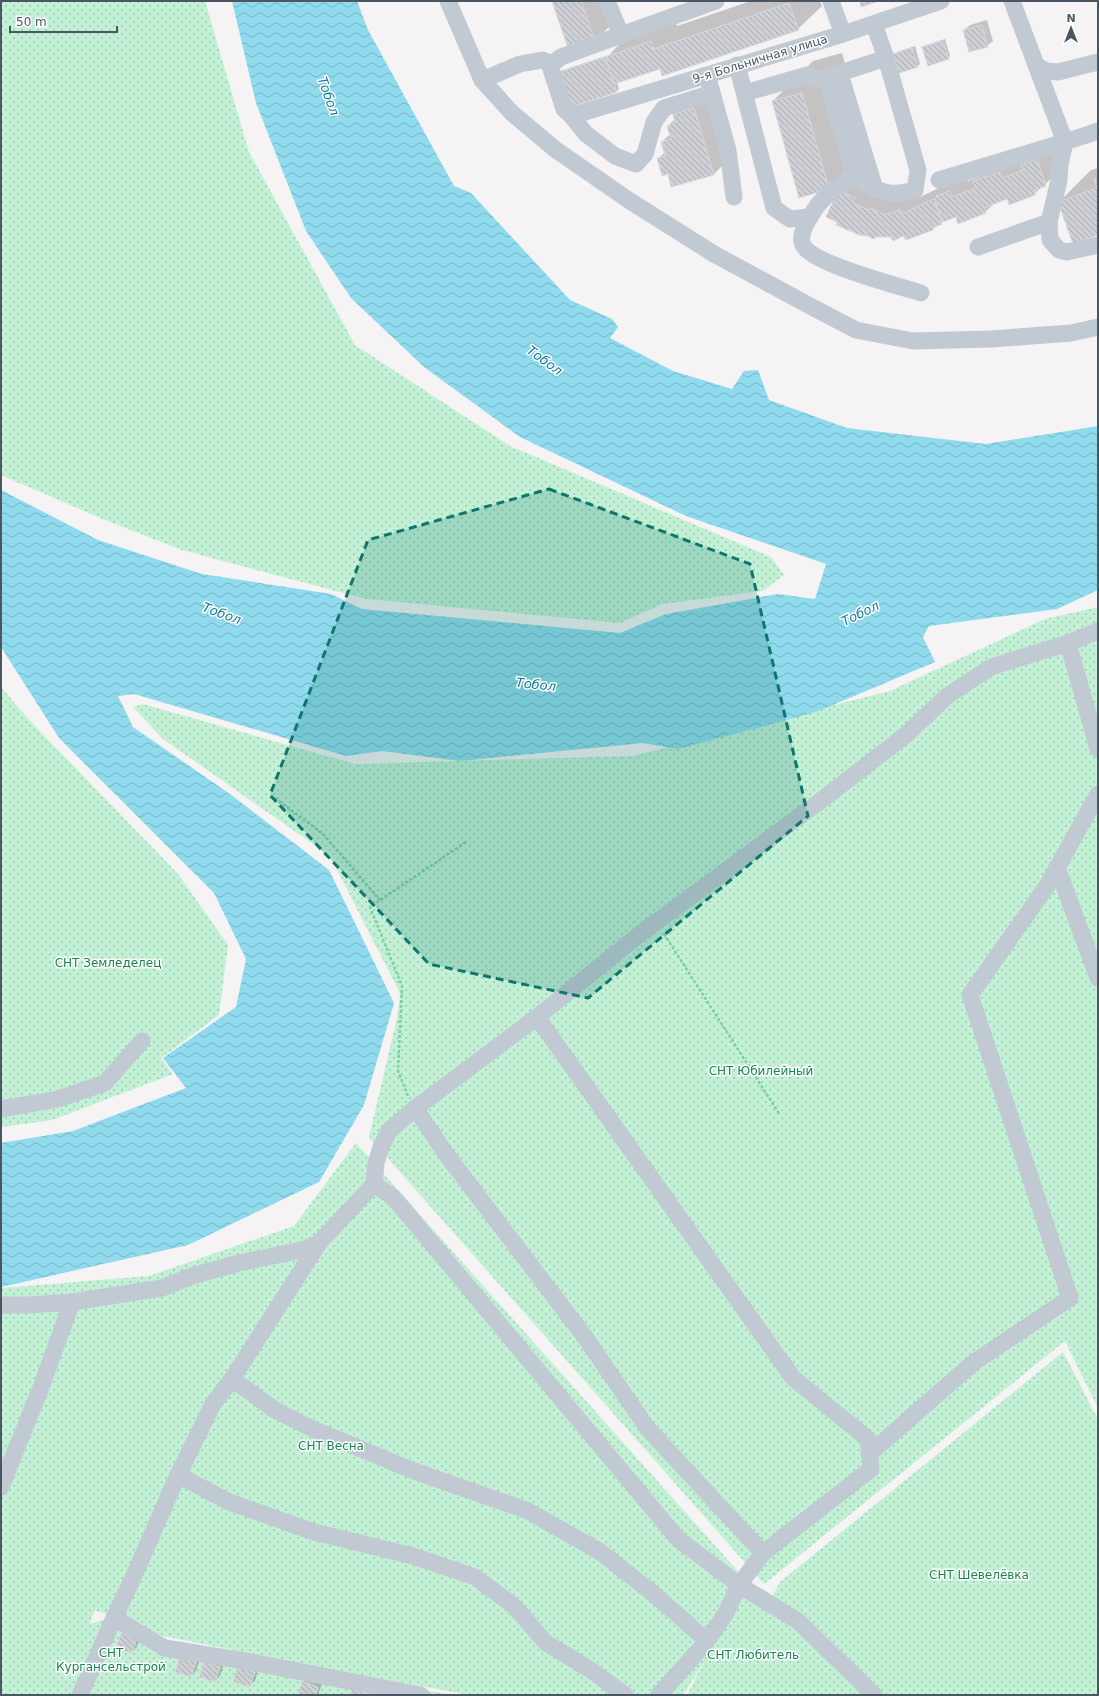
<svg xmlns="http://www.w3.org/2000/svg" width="1099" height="1696" font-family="'DejaVu Sans',sans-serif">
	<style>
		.garden { fill: url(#garden-dots) }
		.water { fill: url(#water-waves) }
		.shadow { fill: #0003 }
		.building { fill: url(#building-back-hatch); stroke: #d7d9de }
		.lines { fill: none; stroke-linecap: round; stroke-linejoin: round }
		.path { stroke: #7ad0a6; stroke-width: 2.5; stroke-dasharray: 3 2; stroke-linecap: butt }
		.minor { stroke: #c1cad2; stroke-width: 17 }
		.marked { fill: #0f766e; fill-opacity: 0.2; stroke: #0f766e; stroke-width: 3; stroke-dasharray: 8 5; stroke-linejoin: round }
		.labels { text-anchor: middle; stroke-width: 3; stroke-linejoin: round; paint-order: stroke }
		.street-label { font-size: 12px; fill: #4a5661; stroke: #fff }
		.park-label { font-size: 12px; fill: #17864f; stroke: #fff }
		.water-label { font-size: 13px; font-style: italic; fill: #0c7c9b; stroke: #fff }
	</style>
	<defs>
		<pattern id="garden-dots" width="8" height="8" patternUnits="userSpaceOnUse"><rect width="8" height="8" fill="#c3f1d5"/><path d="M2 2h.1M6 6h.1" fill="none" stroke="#a0c6b0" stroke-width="1.8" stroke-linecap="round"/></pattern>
		<pattern id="water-waves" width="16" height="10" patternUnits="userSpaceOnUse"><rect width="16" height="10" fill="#90daee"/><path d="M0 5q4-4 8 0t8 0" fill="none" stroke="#78b4c4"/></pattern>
		<pattern id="building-back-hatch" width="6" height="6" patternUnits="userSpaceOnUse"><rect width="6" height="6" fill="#cdcfd5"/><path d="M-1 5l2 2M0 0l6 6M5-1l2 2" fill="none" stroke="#a8abb0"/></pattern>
	</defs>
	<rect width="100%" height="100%" fill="#f5f3f3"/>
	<g class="garden">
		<polygon points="1,1 205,1 249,152 355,345 510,446 771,557 784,575 763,591 662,604 620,623 366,599 182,550 105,520 1,475"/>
		<polygon points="1098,607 1098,1408 1065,1341 764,1584 369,1137 398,1014 400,993 330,856 163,739 133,707 143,704 355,764 633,756 890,691 1045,619"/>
		<polygon points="1,687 30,721 178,874 228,945 219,1015 161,1058 173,1074 52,1120 1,1127"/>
		<polygon points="356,1143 751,1586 766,1608 780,1582 1063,1352 1098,1419 1098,1695 687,1695 704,1662 683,1695 470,1695 316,1667 163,1636 95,1610 89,1624 103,1620 175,1644 452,1695 1,1695 1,1288 149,1276 294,1226"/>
	</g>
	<polygon class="water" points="232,1 357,1 368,30 454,186 471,193 570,300 612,319 618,327 610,338 673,371 732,389 744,371 758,370 769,400 847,428 986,444 1098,426 1098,590 1057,609 929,626 923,637 935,662 816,712 678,749 643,743 460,761 382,751 346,756 134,694 118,696 133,727 230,794 329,870 394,1003 364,1105 319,1182 188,1245 1,1287 1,1143 73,1131 186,1088 163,1058 236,1007 246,959 214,893 59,738 1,647 1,490 98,540 202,574 331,594 362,609 620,633 666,614 778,594 815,599 826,564 686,516 520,437 424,367 351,298 306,231 256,103"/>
	<g class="shadow">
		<polygon points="553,1 613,1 618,18 594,42"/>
		<polygon points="751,1 820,1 822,6 798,29 661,68 617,82 619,89 617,91 569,107 560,71 609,55 630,33 675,18 677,26"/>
		<polygon points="987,20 993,41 987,46 964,30 970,25"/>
		<polygon points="945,39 950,56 948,59 923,47 926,45"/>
		<polygon points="915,46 920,64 918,66 895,54 897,52"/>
		<polygon points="842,53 869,148 829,188 773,101 813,61"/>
		<polygon points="711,92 730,158 713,175 668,173 658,159 665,152 662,142 670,134 668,126 675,119 674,114"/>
		<polygon points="1053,143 1062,169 1034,194 1007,197 996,202 985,212 956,216 938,224 932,230 904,235 838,221 827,216 855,174 916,193 920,197 966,175 968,181 979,177"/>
		<polygon points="1098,168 1098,186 1096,187 1096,189 1098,189 1098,234 1059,202 1091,170"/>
		<polygon points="127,1628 142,1633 137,1647 132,1652 122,1633"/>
		<polygon points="201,1656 196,1671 190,1676 176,1671"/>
		<polygon points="225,1661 220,1676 215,1681 205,1662"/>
		<polygon points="259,1666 255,1681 249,1686 239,1667"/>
		<polygon points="308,1677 323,1681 318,1695 299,1695 303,1682"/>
	</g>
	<g class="building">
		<polygon points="552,1 581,1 595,42 569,51"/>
		<polygon points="860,1 879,1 861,7"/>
		<polygon points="789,3 799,30 662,76 660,69 614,84 605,57 651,41 653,49"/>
		<polygon points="982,25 988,47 969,52 963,30"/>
		<polygon points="943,41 949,59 928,66 922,47"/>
		<polygon points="912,48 918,67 899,73 893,54"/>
		<polygon points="605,57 617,92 568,108 556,73"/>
		<polygon points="802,93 829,189 799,198 772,101"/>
		<polygon points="694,108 714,175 671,187 668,174 662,176 657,158 665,156 661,142 671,139 667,126 675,123 673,114"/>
		<polygon points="1037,159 1046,186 1035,190 1035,195 1009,205 1007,199 984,208 986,213 958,224 956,217 943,222 934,199 937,197 936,196 950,191 952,197 976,188 973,181 1000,172 1002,178 1023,170 1021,165"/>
		<polygon points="1098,177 1098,235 1073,244 1058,202 1097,188 1094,179"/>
		<polygon points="838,190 855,198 853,203 869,210 871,208 885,215 899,210 903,213 934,199 942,224 932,228 933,230 906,240 903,236 893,241 891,237 875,237 874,239 865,235 862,236 836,225 837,222 826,217"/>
		<polygon points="121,1633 137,1638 132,1653 116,1648"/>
		<polygon points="180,1656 196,1662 191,1677 175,1672"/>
		<polygon points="204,1661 220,1667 215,1682 199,1677"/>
		<polygon points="238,1666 255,1672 250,1687 233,1682"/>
		<polygon points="302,1681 318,1687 316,1695 298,1695"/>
		<polygon points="352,1689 368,1694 368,1695 350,1695"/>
	</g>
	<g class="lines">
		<g class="path">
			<polyline points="275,798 323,834 380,900"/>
			<polyline points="664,934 780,1115"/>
			<polyline points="408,1096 398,1071 402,986 370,907 466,842"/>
		</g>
		<g class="minor">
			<polyline points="448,1 482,80 512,113 556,150 630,201 714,254 810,306 856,330 913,341 991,339 1071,333 1098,327"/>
			<polyline points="607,1 621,35 716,1"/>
			<polyline points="831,1 843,34"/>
			<path d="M874 24 886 58 918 170 915 190C887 198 879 191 855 178 836 185 820 199 810 217 805 224 799 237 803 245 812 264 899 286 921 293"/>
			<polyline points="621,35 561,57 552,64 551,69 564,109 569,113 578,114 843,34 941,1"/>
			<polyline points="737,65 774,208 790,219 810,217"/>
			<polyline points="1037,66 1047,71 1058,72 1098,62"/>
			<polyline points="840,74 875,189"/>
			<polyline points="826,78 855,178"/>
			<polyline points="482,80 520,64 542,60 552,64"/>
			<polyline points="709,82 728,150 734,197"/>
			<polyline points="745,93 807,75 819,80 886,58"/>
			<polyline points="569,113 586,134 615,156 636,164 645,154 654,122 664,108 712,93"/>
			<polyline points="1098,131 1065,142 1060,164 1059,180 1049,222 1050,240 1059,250 1067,252 1098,245"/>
			<polyline points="939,180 1065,142 1012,1"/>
			<polyline points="978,247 1049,222"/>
			<polyline points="1068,643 1098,749"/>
			<polyline points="1057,867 1098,978"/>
			<polyline points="415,1108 446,1154 585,1337 648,1429 763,1553 871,1469 868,1439 793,1378 537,1017"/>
			<polyline points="1,1109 58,1099 105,1083 142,1041"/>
			<polyline points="1,1305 28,1305 72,1302 162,1288 192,1276 239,1263 302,1250 319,1243 374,1184"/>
			<polyline points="232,1379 275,1410 313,1429 414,1471 526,1510 599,1551 654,1594 707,1641"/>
			<polyline points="869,1454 973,1363 1070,1298 970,995 1047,886 1098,794"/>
			<polyline points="178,1475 229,1502 314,1532 413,1556 475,1577 514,1606 546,1643 591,1670 625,1695"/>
			<polyline points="1,1487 40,1390 72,1302"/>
			<polyline points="114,1618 165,1648 251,1662 421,1695"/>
			<polyline points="80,1695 114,1618 132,1580 178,1475 213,1404 232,1379 319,1243"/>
			<polyline points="659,1695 707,1641 726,1613 739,1585 763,1553"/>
			<polyline points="874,1695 798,1621 739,1585 678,1539 394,1198 374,1184 376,1163 381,1147 389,1131 413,1110 537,1017 640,934 819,802 907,734 947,696 991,667 1068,643 1098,631"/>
		</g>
	</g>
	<path class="marked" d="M549 489 750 564 808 816 588 998 429 964 270 795 368 540Z"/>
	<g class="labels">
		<g class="street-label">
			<text transform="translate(760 59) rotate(-17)" y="4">9-я Больничная улица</text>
		</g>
		<g class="park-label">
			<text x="108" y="967">СНТ Земледелец</text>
			<text x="761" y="1075">СНТ Юбилейный</text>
			<text x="331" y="1450">СНТ Весна</text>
			<text x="979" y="1579">СНТ Шевелёвка</text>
			<text x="111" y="1657">СНТ<tspan x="111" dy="14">Кургансельстрой</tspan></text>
			<text x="753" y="1659">СНТ Любитель</text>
		</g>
		<g class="water-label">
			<text transform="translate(329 96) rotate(70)" y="5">Тобол</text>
			<text transform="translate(545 360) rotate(36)" y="5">Тобол</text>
			<text transform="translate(222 613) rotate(20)" y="5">Тобол</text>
			<text transform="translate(860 613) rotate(-26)" y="5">Тобол</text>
			<text transform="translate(536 684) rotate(6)" y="5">Тобол</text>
		</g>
	</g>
	<rect width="1099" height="1696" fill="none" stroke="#4a5661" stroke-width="4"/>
	<g transform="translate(1071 28)" stroke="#ffffff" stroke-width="3" paint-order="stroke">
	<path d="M0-3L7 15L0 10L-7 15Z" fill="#4a5661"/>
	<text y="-6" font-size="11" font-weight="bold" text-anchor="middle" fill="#4a5661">N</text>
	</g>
	<path d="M10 26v6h107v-6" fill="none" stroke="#4a5661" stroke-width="2"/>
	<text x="16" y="26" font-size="12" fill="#4a5661" stroke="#ffffff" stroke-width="3" paint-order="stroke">50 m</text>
</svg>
